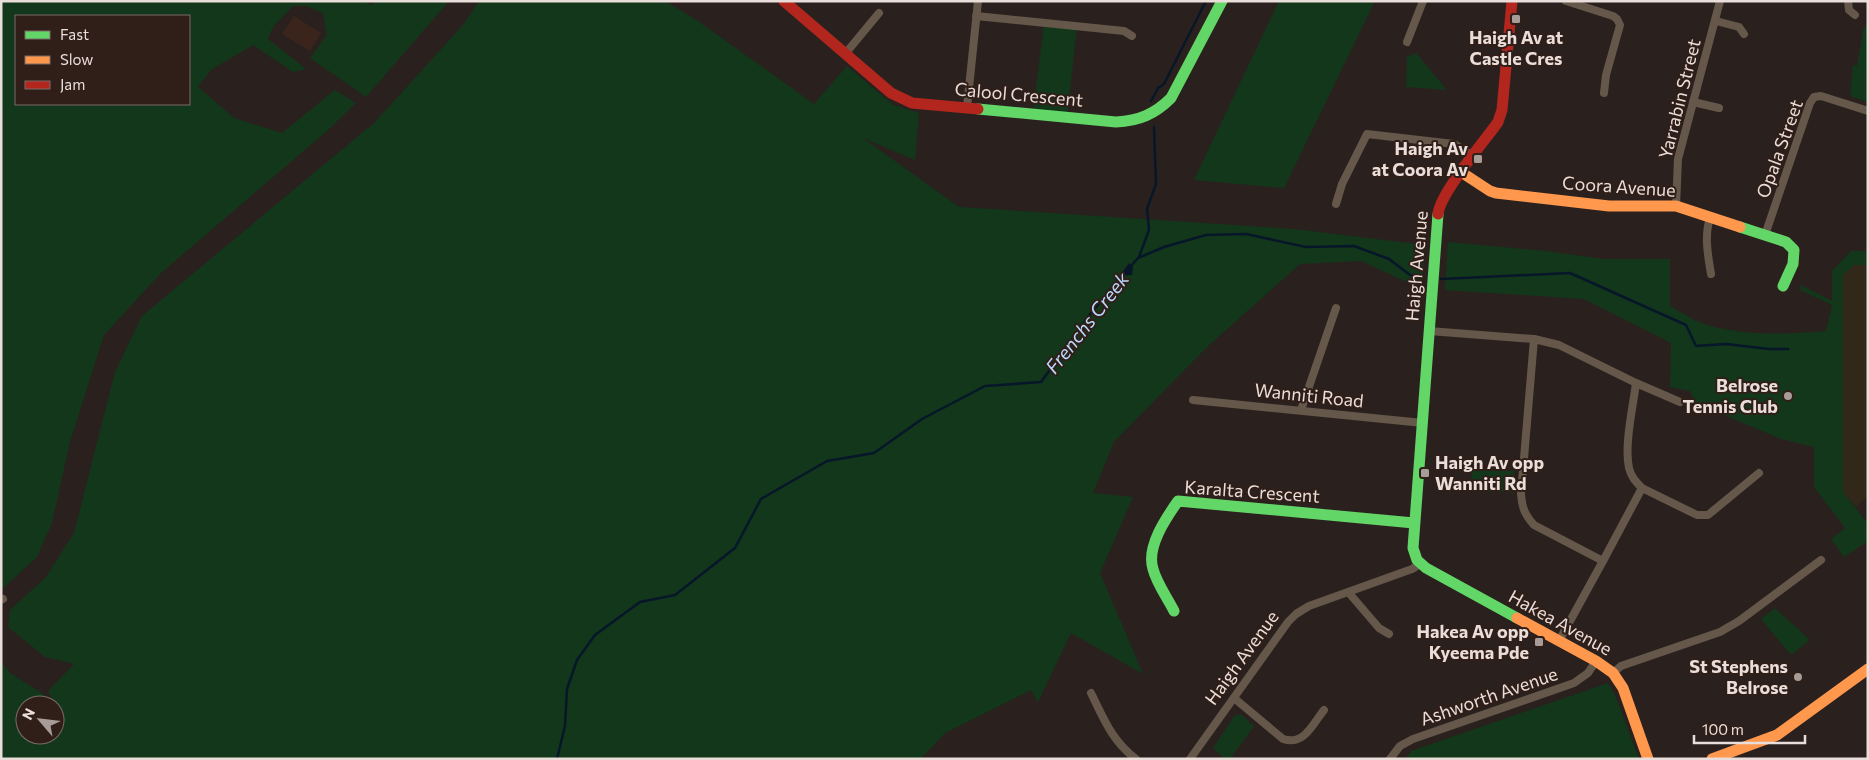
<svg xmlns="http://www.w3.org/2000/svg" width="1869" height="760" font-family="Commissioner,sans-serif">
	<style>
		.commercial { fill: #31281a }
		.built { fill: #3a241c }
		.green { fill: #12371b; fill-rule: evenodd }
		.water { fill: #071729 }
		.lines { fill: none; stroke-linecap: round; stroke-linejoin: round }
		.stream { stroke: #071729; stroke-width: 2.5 }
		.street { stroke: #655749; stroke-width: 8 }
		.fast { stroke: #63d668; stroke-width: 11 }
		.slow { stroke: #ff974d; stroke-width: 11 }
		.jam { stroke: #b3261e; stroke-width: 11 }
		.poi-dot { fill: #a79c98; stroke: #301e18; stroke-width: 2 }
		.labels { text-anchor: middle; stroke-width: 4; stroke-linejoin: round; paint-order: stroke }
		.poi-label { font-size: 18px; font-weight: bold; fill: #eadeda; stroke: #301e18; text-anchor: end }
		.street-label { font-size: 18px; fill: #eadeda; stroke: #301e18 }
		.water-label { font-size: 19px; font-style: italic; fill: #b9dafd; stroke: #301e18 }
	</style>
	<rect width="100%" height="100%" fill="#2a211e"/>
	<polygon class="commercial" points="1854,265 1868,265 1868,496 1856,507 1843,492 1843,275"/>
	<polygon class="built" points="294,16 321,33 310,51 282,34"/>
	<g class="green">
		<path d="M1 1H365L371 5 377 1H449L366 97 310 58 327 35 323 13 306 6H293L273 27 268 39 306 69 293 72 253 45 211 70 198 87 234 118 282 133 335 90 356 103 326 132 161 273 104 335 70 442 52 523 37 557 1 590ZM16 16H189V104H16Z"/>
		<path d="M479 1H665L698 21 814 104 847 66 893 105 919 113 915 160 863 138 959 207 1294 229 1425 245 1422 289 1361 261 1300 264 1206 348 1114 442 1093 493 1133 497 1100 573 1143 674 1071 633 1038 702 1031 690 945 733 921 759H1V661L10 673 54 701 48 691 74 664 45 657 8 627 10 610 46 577 74 533 115 372 142 316 374 123 463 25ZM25 705H55V735H25Z"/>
		<polygon points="1279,1 1375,1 1284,188 1194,180"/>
		<polygon points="1044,23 1077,26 1067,118 1033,114"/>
		<polygon points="1868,23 1868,102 1850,96 1853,65 1857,66 1863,30"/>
		<polygon points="1416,53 1447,90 1406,87 1407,57"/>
		<path d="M1448 242 1546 251 1603 259H1670V306C1684 314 1699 324 1715 327 1751 336 1790 334 1826 331L1832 305 1800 290 1801 285 1832 301V271L1851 251H1868V265H1854L1843 275V492L1868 524V541L1844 557 1831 539 1845 528 1814 487V447L1781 439 1695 403 1690 391 1670 387 1671 343 1584 299 1445 290Z"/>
		<polygon points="1472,471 1514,471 1513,492 1470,492"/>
		<polygon points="1775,608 1810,640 1791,655 1761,619"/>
		<polygon points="1608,683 1615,695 1639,759 1405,759 1411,751"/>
		<polygon points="1235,715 1242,715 1254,726 1230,759 1225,759 1213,748"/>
	</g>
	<polygon class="water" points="1129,263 1133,267 1132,275 1120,276"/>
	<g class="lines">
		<g class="stream">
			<polyline points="1151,101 1158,88 1164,84 1206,1"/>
			<polyline points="1139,257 1149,230 1147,209 1156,184 1154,127"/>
			<polyline points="1130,267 1138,258 1164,247 1206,235 1246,234 1306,247 1354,246 1389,259 1410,275 1422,276"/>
			<polyline points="1441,279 1570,273 1686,325 1696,346 1726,344 1769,349 1788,349"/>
			<polyline points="557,759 565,726 567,689 577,660 595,635 640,602 675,595 735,548 761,499 827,461 874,453 922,419 985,386 1041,382 1091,313 1125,273"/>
		</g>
		<g class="street">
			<polyline points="1566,1 1613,16 1617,19 1620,25 1606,75 1604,93"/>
			<polyline points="1848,1 1849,10 1855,15"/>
			<polyline points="976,16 1124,31 1132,36"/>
			<polyline points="1716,21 1739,27 1744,34"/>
			<polyline points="1407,42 1423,1"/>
			<polyline points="845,54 879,13"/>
			<polyline points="1693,102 1719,108"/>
			<polyline points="967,107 978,1"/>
			<polyline points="1336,204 1342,184 1367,134 1454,144 1473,156"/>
			<polyline points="1676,206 1678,159 1720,1"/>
			<path d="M1710 218C1704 236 1708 256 1711 274"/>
			<polyline points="1765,235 1810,103 1814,97 1821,96 1868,111"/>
			<polyline points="1429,331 1534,339 1559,345 1636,383 1680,402"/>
			<path d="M1534 339 1521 494C1522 508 1525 515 1534 525L1603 561"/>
			<polyline points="1193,400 1423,423"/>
			<polyline points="1301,410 1336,308"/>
			<polyline points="1642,488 1697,515 1708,515 1759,473"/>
			<polyline points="1349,593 1379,628 1389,634"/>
			<polyline points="1,600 3,599"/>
			<path d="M1559 641 1603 561 1642 488C1636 482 1631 477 1629 468 1624 445 1633 407 1636 383"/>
			<polyline points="1613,673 1621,666 1720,632 1739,621 1821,560"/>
			<path d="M1091 693C1104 719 1112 741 1136 759"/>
			<path d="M1234 698 1283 739C1304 746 1312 725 1324 710"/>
			<polyline points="1190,759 1288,622 1296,614 1309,606 1412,569 1420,564"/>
			<polyline points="1390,759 1400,746 1413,739 1574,683 1588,673 1596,661"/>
		</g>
		<g class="fast">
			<path d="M978 109 1116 122C1139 121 1155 114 1171 98L1222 1"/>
			<polyline points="1438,214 1413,548 1417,560 1426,568 1517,618"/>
			<polyline points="1740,227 1786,242 1794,250 1793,264 1783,286"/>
			<path d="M1174 611C1167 597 1157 584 1153 569 1146 547 1166 518 1178 501L1414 523"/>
		</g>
		<g class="slow">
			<polyline points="1461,172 1490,191 1496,193 1609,206 1676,206 1740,227"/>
			<polyline points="1517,618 1596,661 1613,673 1623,688 1648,759"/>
			<polyline points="1712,759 1777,735 1868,669"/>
		</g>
		<g class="jam">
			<polyline points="784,1 891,93 912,103 978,109"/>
			<path d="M1438 214C1440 193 1484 142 1498 122L1502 110 1512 1"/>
		</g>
	</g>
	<g class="poi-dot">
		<rect x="1511" y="14" width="10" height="10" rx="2.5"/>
		<rect x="1473" y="154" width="10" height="10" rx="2.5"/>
		<circle cx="1788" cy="396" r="5"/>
		<rect x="1420" y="468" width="10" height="10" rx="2.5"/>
		<rect x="1534" y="637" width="10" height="10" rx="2.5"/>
		<circle cx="1798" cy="677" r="5"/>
	</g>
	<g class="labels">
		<g class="poi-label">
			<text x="1516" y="44" text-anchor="middle">Haigh Av at<tspan x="1516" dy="21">Castle Cres</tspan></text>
			<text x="1468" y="155">Haigh Av<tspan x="1468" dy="21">at Coora Av</tspan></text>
			<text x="1778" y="392">Belrose<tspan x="1778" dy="21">Tennis Club</tspan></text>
			<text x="1435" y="469" text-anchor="start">Haigh Av opp<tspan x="1435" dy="21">Wanniti Rd</tspan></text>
			<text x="1529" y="638">Hakea Av opp<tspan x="1529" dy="21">Kyeema Pde</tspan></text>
			<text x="1788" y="673">St Stephens<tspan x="1788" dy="21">Belrose</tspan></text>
		</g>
		<g class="street-label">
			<text transform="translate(1019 95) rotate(5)" y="6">Calool Crescent</text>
			<text transform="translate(1680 99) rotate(-76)" y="6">Yarrabin Street</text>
			<text transform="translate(1780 149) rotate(-70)" y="6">Opala Street</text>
			<text transform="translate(1619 187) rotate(4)" y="6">Coora Avenue</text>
			<text transform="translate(1417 266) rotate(-85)" y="6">Haigh Avenue</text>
			<text transform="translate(1309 396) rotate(6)" y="6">Wanniti Road</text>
			<text transform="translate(1252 492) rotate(4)" y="6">Karalta Crescent</text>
			<text transform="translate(1560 623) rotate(29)" y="6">Hakea Avenue</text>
			<text transform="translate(1242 658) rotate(-54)" y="6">Haigh Avenue</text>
			<text transform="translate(1489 697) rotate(-19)" y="6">Ashworth Avenue</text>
		</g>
		<g class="water-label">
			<text transform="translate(1087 323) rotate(-52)" y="7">Frenchs Creek</text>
		</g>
	</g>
	<rect width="1869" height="760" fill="none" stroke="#eadeda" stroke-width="5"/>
	<rect x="15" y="15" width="175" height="90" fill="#301e18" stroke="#7a6b66"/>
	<rect x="25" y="31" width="25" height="8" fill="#63d668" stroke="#7a6b66"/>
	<text x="60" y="40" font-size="15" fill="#eadeda">Fast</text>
	<rect x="25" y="56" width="25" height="8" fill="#ff974d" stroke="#7a6b66"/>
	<text x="60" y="65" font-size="15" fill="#eadeda">Slow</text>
	<rect x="25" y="81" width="25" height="8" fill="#b3261e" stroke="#7a6b66"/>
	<text x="60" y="90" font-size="15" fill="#eadeda">Jam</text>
	<g transform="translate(40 720) rotate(298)"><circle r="24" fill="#301e18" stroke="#7a6b66"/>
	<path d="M0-4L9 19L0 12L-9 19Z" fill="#a79c98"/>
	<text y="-8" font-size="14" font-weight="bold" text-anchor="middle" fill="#eadeda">N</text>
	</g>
	<path d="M1694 735v8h111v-8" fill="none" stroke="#eadeda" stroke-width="2.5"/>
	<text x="1702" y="735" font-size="15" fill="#eadeda" stroke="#301e18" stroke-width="4" paint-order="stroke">100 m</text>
</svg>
